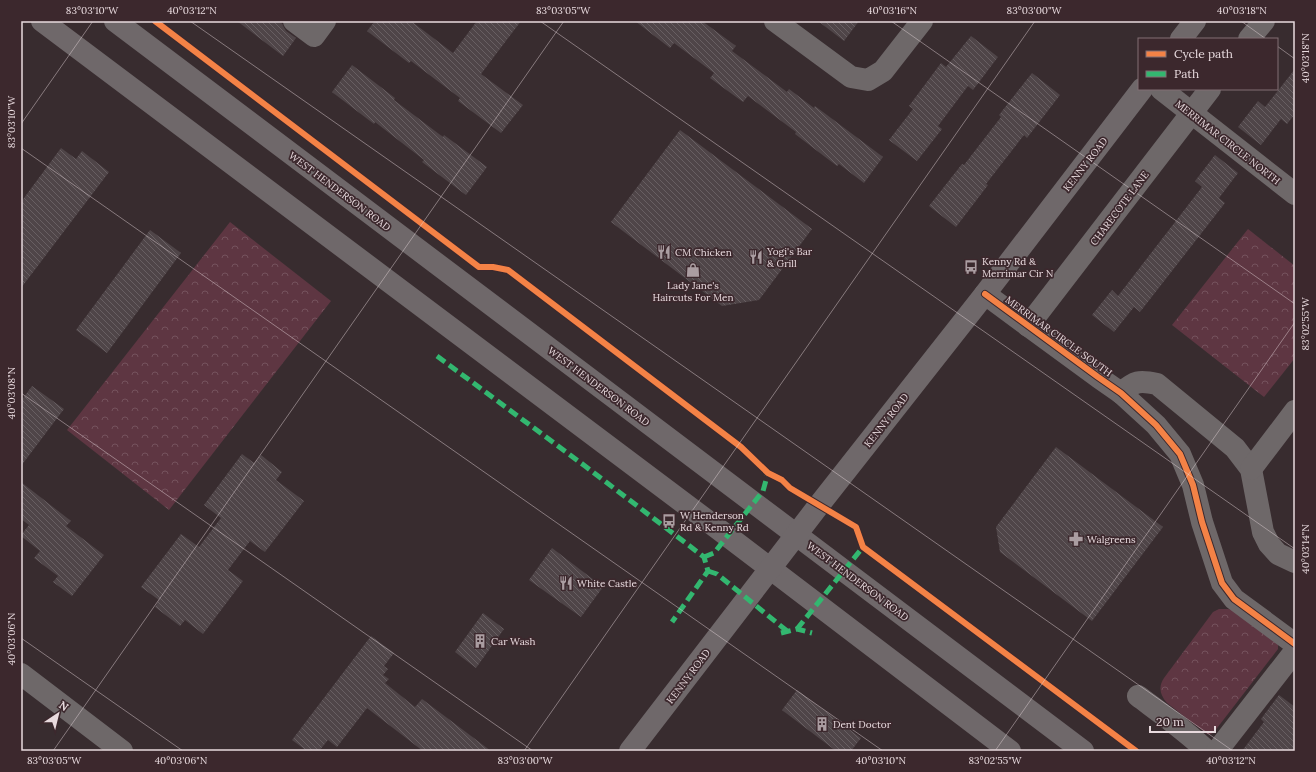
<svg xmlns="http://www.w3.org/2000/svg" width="1316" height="772" font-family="Lora,serif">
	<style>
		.forest { fill: url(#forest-crowns) }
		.building { fill: url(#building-back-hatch) }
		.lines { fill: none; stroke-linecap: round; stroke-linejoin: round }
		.minor { stroke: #6e6869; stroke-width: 22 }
		.major { stroke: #6f686a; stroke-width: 22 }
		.quiet { stroke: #33b770; stroke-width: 5; stroke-dasharray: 10 5; stroke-linecap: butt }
		.cycleway-casing { stroke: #3c282d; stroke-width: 8 }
		.cycleway { stroke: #f48246; stroke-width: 6 }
		.ticks { fill: none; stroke: #e8dade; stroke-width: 1; stroke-opacity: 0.45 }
		.labels { text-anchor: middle; stroke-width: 3.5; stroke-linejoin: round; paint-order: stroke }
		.street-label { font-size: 10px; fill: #e8dade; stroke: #3c282d }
		.poi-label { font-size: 10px; fill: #e8dade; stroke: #3c282d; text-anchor: start }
		.neatline { fill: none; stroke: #e8dade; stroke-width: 1.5 }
		.ticks-label { font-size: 10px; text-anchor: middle; fill: #e8dade }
	</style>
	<defs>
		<pattern id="forest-crowns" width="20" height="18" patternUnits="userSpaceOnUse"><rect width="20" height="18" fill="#5e3642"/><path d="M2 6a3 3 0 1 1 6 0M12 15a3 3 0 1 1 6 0" fill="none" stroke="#75525d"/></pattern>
		<pattern id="building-back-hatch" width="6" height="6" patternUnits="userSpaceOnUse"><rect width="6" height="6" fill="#4f4548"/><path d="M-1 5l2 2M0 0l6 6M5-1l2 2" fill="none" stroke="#685f62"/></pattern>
	</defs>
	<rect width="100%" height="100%" fill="#382c2f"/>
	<g class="forest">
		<polygon points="230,222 331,301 169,510 67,430"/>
		<polygon points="1248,229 1295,266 1295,358 1264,397 1172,325"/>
		<path d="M1219 609H1228L1232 610 1276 643 1278 645V649L1214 732 1211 734H1207L1167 703C1160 695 1158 687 1164 678L1213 612Z"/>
	</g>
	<g class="building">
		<polygon points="237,21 278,21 282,24 286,31 296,38 283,56"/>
		<polygon points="375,21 411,21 453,53 477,21 521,21 481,74 523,105 501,133 458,101 460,98 411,61 409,63 367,31"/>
		<polygon points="635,21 702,21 736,46 732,51 787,92 789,89 814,108 815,106 883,157 864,183 839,164 837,166 795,134 796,132 748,96 743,102 710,78 714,73 674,43 670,48"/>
		<polygon points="818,21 859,21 844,41"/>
		<polygon points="971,36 998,57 973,90 968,86 938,126 942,129 917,161 889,140 913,109 909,106 941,63 946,67"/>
		<polygon points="352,65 395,98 394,100 443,137 444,135 487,167 466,195 422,162 424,160 375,122 374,124 332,92"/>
		<polygon points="1295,69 1295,114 1287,124 1281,119 1261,145 1238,127 1258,101 1265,107"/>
		<polygon points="1032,73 1060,95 1027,138 1024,135 986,184 988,185 956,227 929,206 962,164 964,165 1001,117 999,115"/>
		<polygon points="680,130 812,229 759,300 722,306 611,222"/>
		<polygon points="61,148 76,159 82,151 109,172 21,288 21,202"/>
		<polygon points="1215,155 1238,173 1219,198 1225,203 1140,312 1134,307 1114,332 1092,315 1112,290 1118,296 1202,187 1195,181"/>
		<polygon points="150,230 181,253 107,353 76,330"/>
		<polygon points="32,386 64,409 21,466 21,401"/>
		<polygon points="1056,447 1163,527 1092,621 1000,552 996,527"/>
		<polygon points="242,454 254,463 261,455 282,472 276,480 304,501 265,552 250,541 228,570 243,581 203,634 185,620 180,626 155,607 159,600 141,587 181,534 199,547 221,518 204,505"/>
		<polygon points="21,482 71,521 66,526 104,555 72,596 53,582 58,576 34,558 40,551 21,536 21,535 29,525 21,519"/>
		<polygon points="552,548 603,587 581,617 529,580"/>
		<polygon points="483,613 504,629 476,668 455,652"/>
		<polygon points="371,636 394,653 384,666 388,669 383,675 389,679 385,683 415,707 422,699 491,751 423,751 367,708 337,747 328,740 319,751 307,751 292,740"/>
		<polygon points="797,690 861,738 851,751 836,751 782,710"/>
		<polygon points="1279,695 1295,707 1295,751 1242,751 1264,722 1261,719"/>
	</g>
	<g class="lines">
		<g class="minor">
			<polyline points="294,21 314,36 325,21"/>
			<polyline points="775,21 851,77 868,80 883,71 922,21"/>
			<polyline points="1249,39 1264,21"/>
			<polyline points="1161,89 1295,194"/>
			<polyline points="985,294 1098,377 1121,393 1156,425 1180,454 1193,485 1202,522 1222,583 1234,599 1295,644"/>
			<polyline points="1028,326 1210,89"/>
			<path d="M1121 393C1135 381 1139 380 1157 384L1235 448 1251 469 1263 532 1269 544 1278 554 1295 562"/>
			<polyline points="1251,469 1295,411"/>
			<polyline points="21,674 122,751"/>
			<path d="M1138 696C1162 714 1186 731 1207 751"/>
			<polyline points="1217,751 1295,651"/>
		</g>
		<g class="major">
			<polyline points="42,21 717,528 1010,751"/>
			<polyline points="115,21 1083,751"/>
			<polyline points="1181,39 1195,21"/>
			<polyline points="630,751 819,505 985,294 1142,89"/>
		</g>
		<g class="quiet">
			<polyline points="437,356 585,466 704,557 708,571 672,622"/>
			<polyline points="704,557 714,553 763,491 768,473"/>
			<polyline points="708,571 717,574 787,631"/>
			<polyline points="797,629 863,547"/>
			<polyline points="781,633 797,629 812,633"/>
		</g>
		<defs>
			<g id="cycleway">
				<polyline points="155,21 479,267 493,267 508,270 741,447 768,473 782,480 790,488 856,527 863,547 1136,751"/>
				<polyline points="985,294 1098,377 1121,393 1156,425 1180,454 1193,485 1202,522 1222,583 1234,599 1295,644"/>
			</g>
		</defs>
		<use href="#cycleway" class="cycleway-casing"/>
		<use href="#cycleway" class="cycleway"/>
	</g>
	<path class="ticks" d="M190 21 1233 751M540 21 1295 549M891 21 1295 304M1241 21 1266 39M1277 46 1295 59M21 124 93 21M21 148 883 751M21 393 533 751M21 638 183 751M53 751 564 21M524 751 1035 21M995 751 1295 322"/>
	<defs>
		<symbol id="restaurant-bare" viewBox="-9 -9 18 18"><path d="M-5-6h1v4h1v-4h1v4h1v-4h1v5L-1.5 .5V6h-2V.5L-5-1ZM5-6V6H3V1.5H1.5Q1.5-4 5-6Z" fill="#aa9da1" stroke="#3c282d" stroke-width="2.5" paint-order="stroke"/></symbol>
		<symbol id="bus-bare" viewBox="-9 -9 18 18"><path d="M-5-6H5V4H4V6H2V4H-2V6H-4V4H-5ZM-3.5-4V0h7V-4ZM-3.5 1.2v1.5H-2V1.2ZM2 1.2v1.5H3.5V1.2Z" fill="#aa9da1" stroke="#3c282d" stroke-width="2.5" paint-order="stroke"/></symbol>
		<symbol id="shop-bare" viewBox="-9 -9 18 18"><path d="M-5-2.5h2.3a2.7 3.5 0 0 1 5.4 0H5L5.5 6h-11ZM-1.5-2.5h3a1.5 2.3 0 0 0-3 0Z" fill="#aa9da1" stroke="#3c282d" stroke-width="2.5" paint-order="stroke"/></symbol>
		<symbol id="pharmacy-bare" viewBox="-9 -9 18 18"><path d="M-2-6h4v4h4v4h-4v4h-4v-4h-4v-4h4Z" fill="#aa9da1" stroke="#3c282d" stroke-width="2.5" paint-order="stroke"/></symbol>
		<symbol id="building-bare" viewBox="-9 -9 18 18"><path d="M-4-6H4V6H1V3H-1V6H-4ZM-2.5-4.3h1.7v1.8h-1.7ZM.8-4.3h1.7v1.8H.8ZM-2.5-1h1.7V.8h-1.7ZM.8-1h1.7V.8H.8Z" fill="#aa9da1" stroke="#3c282d" stroke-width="2.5" paint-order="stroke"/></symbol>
	</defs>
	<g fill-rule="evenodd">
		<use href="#restaurant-bare" x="654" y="242" width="20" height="20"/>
		<use href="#restaurant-bare" x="746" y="247" width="20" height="20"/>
		<use href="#bus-bare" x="961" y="257" width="20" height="20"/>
		<use href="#shop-bare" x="683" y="260" width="20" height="20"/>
		<use href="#bus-bare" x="659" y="511" width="20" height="20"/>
		<use href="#pharmacy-bare" x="1066" y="529" width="20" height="20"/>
		<use href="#restaurant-bare" x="556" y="573" width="20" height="20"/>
		<use href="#building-bare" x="470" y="631" width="20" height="20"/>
		<use href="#building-bare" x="812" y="714" width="20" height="20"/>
	</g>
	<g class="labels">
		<g class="street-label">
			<text transform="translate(1228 142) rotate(38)" y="4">MERRIMAR CIRCLE NORTH</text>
			<text transform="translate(1085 164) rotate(-52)" y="4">KENNY ROAD</text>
			<text transform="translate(340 191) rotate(37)" y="4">WEST HENDERSON ROAD</text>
			<text transform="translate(1119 208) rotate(-53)" y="4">CHARECOTE LANE</text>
			<text transform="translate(1059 336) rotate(36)" y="4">MERRIMAR CIRCLE SOUTH</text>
			<text transform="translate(599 386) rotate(37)" y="4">WEST HENDERSON ROAD</text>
			<text transform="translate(886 420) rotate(-52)" y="4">KENNY ROAD</text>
			<text transform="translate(858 581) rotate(37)" y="4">WEST HENDERSON ROAD</text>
			<text transform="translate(688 676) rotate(-53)" y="4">KENNY ROAD</text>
		</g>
		<g class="poi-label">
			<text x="767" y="255">Yogi's Bar<tspan x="767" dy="12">&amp; Grill</tspan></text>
			<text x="675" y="256">CM Chicken</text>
			<text x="982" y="265">Kenny Rd &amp;<tspan x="982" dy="12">Merrimar Cir N</tspan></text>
			<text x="693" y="289" text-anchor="middle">Lady Jane's<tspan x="693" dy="12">Haircuts For Men</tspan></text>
			<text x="680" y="519">W Henderson<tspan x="680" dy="12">Rd &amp; Kenny Rd</tspan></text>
			<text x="1087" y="543">Walgreens</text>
			<text x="577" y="587">White Castle</text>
			<text x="491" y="645">Car Wash</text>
			<text x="833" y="728">Dent Doctor</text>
		</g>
	</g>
	<rect width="1316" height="772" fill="none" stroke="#3c282d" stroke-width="44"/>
	<rect x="1138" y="38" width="140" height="52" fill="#3c282d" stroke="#816f74"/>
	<rect x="1146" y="51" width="20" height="6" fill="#f48246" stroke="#816f74"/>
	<text x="1174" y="58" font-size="12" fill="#e8dade">Cycle path</text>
	<rect x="1146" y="71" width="20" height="6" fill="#33b770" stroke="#816f74"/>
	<text x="1174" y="78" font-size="12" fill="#e8dade">Path</text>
	<g transform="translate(58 714) rotate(35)" stroke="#3c282d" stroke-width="3" paint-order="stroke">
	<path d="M0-3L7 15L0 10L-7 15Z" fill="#e8dade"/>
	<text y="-6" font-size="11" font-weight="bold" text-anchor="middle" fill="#e8dade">N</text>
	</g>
	<path d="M1150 726v6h65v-6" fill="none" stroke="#e8dade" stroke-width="2"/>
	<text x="1156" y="726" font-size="12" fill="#e8dade" stroke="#3c282d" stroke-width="3" paint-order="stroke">20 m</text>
	<rect x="22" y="22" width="1272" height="728" class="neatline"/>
	<g class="ticks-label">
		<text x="92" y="14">83°03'10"W</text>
		<text x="192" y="14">40°03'12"N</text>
		<text x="563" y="14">83°03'05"W</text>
		<text x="892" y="14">40°03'16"N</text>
		<text x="1034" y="14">83°03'00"W</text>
		<text x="1242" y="14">40°03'18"N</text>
		<text transform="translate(1305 58) rotate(-90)" y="4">40°03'18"N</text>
		<text transform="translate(11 122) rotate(-90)" y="4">83°03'10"W</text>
		<text transform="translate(1305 324) rotate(-90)" y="4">83°02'55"W</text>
		<text transform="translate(11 393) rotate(-90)" y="4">40°03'08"N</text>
		<text transform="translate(1305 549) rotate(-90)" y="4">40°03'14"N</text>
		<text transform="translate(11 639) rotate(-90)" y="4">40°03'06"N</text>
		<text x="54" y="764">83°03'05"W</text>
		<text x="181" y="764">40°03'06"N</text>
		<text x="525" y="764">83°03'00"W</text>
		<text x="881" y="764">40°03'10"N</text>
		<text x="995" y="764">83°02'55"W</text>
		<text x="1231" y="764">40°03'12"N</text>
	</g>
</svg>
